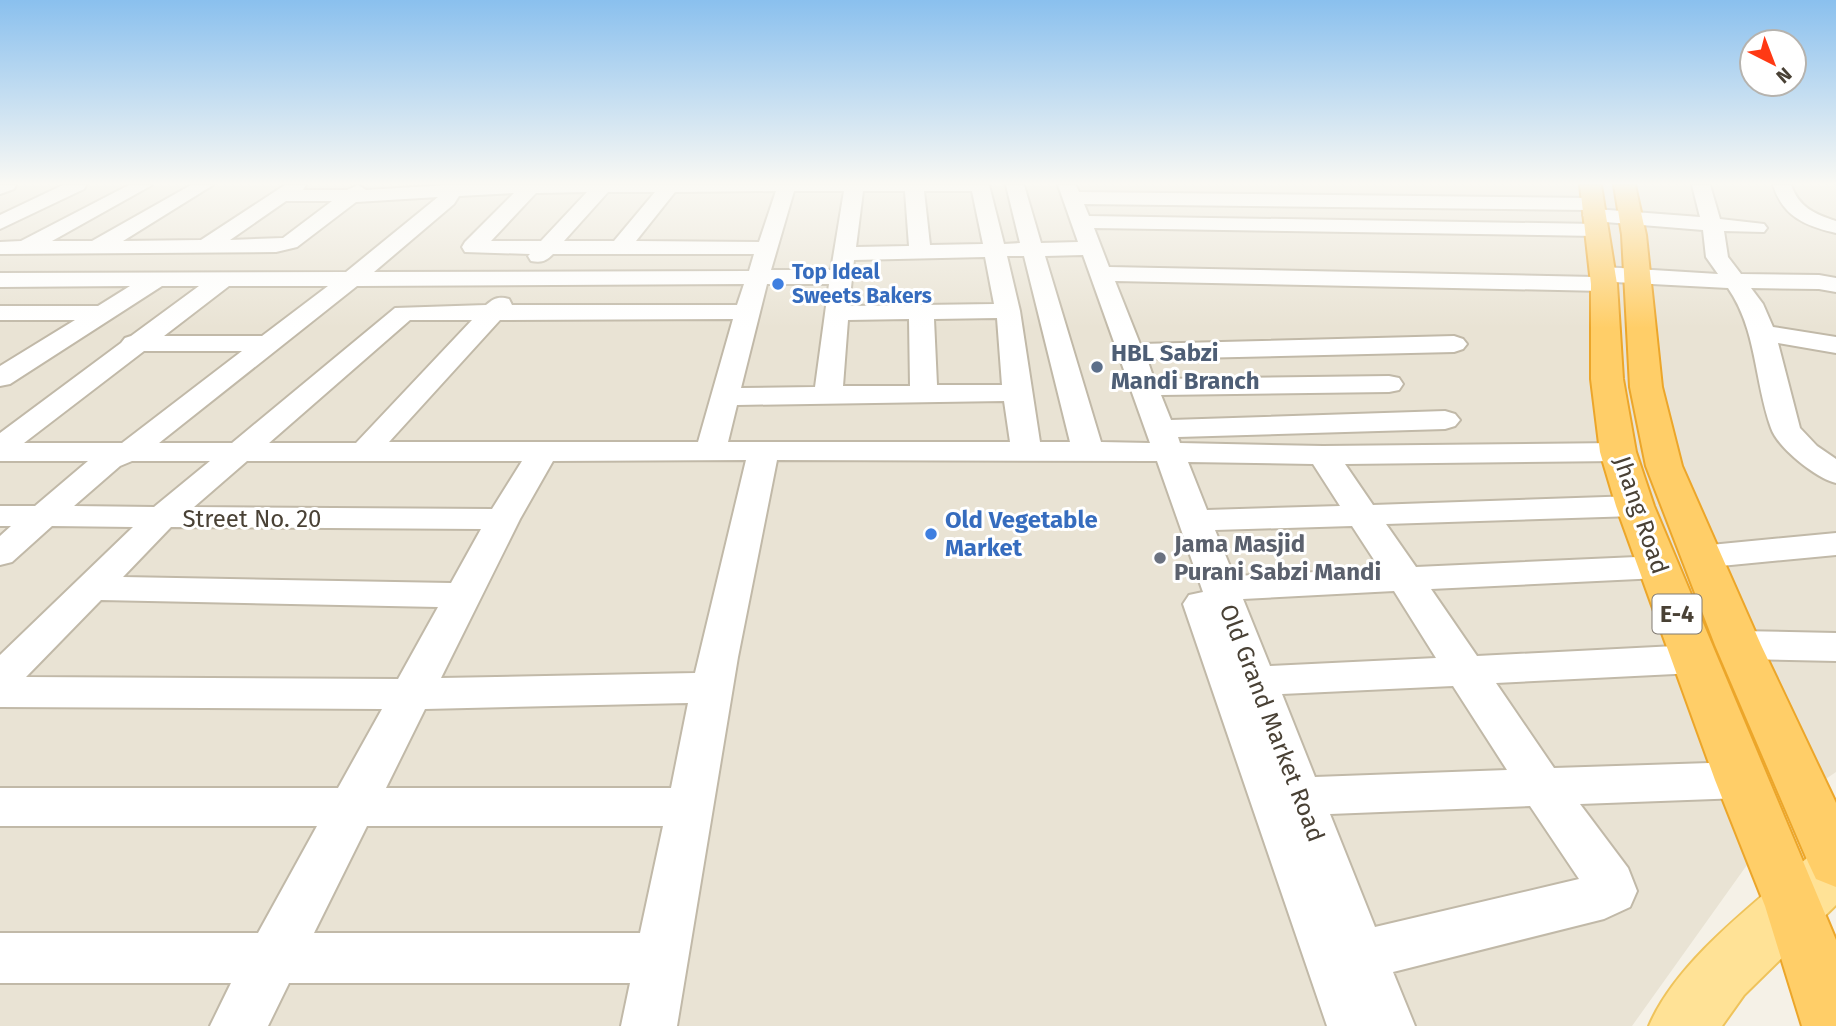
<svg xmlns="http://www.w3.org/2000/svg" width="1836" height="1026" font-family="'Fira Sans',sans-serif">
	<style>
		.residential { fill: #e9e3d4 }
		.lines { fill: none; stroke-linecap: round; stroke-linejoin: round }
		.minor-casing { stroke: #c1b9a8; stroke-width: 4 }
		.major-casing { stroke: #efc35b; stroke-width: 4 }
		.highway-casing { stroke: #eca62a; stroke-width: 4 }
		.minor { fill: #fff; fill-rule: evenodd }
		.major { fill: #ffe296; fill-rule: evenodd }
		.highway { fill: #ffce68; fill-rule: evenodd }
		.shop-dot { fill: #3f7fe0; stroke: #fff; stroke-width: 2.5 }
		.service-dot { fill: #5c6f8a; stroke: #fff; stroke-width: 2.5 }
		.worship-dot { fill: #6b7280; stroke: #fff; stroke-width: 2.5 }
		.labels { text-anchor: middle; stroke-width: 6; stroke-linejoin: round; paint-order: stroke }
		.far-shop-label { font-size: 21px; font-weight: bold; fill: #366cbe; stroke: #fff; text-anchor: start }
		.shield { fill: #fff; stroke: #807a72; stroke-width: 2 }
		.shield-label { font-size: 23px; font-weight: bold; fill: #494135 }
		.service-label { font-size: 24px; font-weight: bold; fill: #4e5e75; stroke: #fff; text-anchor: start }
		.street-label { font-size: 24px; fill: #494135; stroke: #fff }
		.shop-label { font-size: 24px; font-weight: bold; fill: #366cbe; stroke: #fff; text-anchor: start }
		.worship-label { font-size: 24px; font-weight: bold; fill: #5b616d; stroke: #fff; text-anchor: start }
	</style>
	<rect width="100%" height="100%" fill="#f5f1e7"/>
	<polygon class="residential" points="0,185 1836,185 1836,772 1792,802 1632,1026 0,1026"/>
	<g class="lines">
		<defs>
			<g id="minor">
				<polygon points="0,185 16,185 14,189 0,194"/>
				<polygon points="63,185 86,185 84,189 0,229 0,215"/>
				<path d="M129 185H152L52 241H92L191 185H213L123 241 201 240 285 185H306L303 190H347L358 185 366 190 449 185H989L1004 244 1020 243 1006 185H1024L1041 243 1078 242 1058 185H1076L1079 192 1593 198 1603 204 1595 209 1700 217 1692 185H1710L1720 219 1764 224 1767 228 1764 232 1724 231 1728 257 1741 274 1819 275 1836 278V292L1819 289 1751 288 1763 304 1773 327 1836 337V353L1778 343 1800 428 1817 446 1836 459V483C1816 478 1778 448 1771 428 1754 380 1757 330 1728 288L1614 282 1615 284 1612 289 1604 291 1115 281 1140 344 1454 336 1463 339 1467 344 1463 349 1454 352 1147 359 1154 379 1389 376 1399 378 1403 384 1399 390 1389 392 1161 395 1171 420 1445 411 1455 414 1460 420 1455 426 1445 429 1178 437 1180 443 1323 446 1618 443 1629 446 1633 452 1629 458 1618 461 1345 464 1373 505 1635 496 1647 499 1651 506 1647 513 1635 516 1386 524 1416 567 1659 556 1672 559 1677 567 1672 575 1659 578 1431 589 1477 656 1695 645 1709 649 1715 659 1709 669 1695 673 1496 683 1554 768 1741 762 1757 767 1764 780 1757 793 1741 798 1580 804 1628 868 1637 891 1630 907 1604 919 1393 972 1415 1026H1327L1183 604 1189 595 1203 592 1157 461 777 460 738 657 677 1026H621L630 983H289L268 1026H210L231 983H0V933H258L317 826H0V788H338L382 709 0 707V655L133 527 52 526 12 562 0 565V536L11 526H0V506H35L88 461H0V433L121 343 125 338 131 336 199 286H162L10 384 0 386V366L75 320H0V306H98L130 286 0 287V273L346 272 438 197 356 202 297 247 276 252 0 254V242L21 241ZM776 191 759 242 636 241 675 192ZM794 191H844L831 270H771ZM863 191H905L909 246 856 247ZM924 191H972L983 244 930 245ZM587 192 541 241H491L536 193ZM608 192H655L614 241H564ZM514 193 465 242 462 247 465 252 530 254 528 256 531 261C542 263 546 261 553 254H754L749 271 374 272 454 204 459 196ZM286 201H332L283 238 230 240ZM1084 204 1590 210 1583 215 1586 219 1593 221 1703 230 1706 257 1718 274 1604 267 1596 269 1593 274 1595 277 1109 267 1094 228 1597 236 1604 234 1607 230 1604 226 1597 224 1089 216ZM1083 255 1150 443 1101 442 1045 256ZM1007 256H1024L1070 442H1040L1020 311ZM985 257 994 304 849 306 854 260ZM744 284 737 305H512L509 299C499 296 494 298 486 305L395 308 232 443H159L357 286ZM767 284H829L815 387 741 388ZM229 286H328L262 336H164ZM997 318 1002 385H937L934 319ZM733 319 698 442H389L500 320ZM909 319 910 386H843L848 320ZM410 320H472L356 443H269ZM144 351H242L122 443H24ZM1004 401 1010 442H728L737 405ZM746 460 695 673 441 678 520 519 553 461ZM132 461H210L154 507 74 506 120 466ZM247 461H522L492 509 194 507ZM1188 462 1313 464 1340 506 1207 510ZM1352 526 1380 569 1234 576 1215 530ZM171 527 481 529 451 583 123 577ZM1394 591 1436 658 1270 666 1243 599ZM101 600 438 607 398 679 26 677ZM1453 686 1507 770 1315 777 1282 694ZM688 703 671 788H386L425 709ZM1530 806 1579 879 1375 927 1330 814ZM367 826H663L640 933H314Z"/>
				<path d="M1773 185H1791C1799 207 1814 214 1836 221V233C1806 226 1783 217 1773 185Z"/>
				<polygon points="1836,533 1836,555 1700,568 1688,565 1682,557 1688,549 1700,546"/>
				<polygon points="1738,631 1836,633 1836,661 1738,659 1724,655 1718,645 1724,635"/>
			</g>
			<path id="major" d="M1836 843V905L1744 995 1722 1026H1649C1678 958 1761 899 1816 850Z"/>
			<g id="highway">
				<polygon points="1580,185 1601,185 1617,284 1623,379 1636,452 1654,506 1836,940 1836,1026 1802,1026 1765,906 1715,780 1616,506 1600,452 1591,379 1591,284"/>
				<polygon points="1614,185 1635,185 1646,235 1662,387 1682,466 1761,645 1836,803 1836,887 1816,879 1808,862 1715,645 1646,466 1630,387 1622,235"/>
			</g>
		</defs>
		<use href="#minor" class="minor-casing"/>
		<use href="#major" class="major-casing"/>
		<use href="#highway" class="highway-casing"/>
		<use href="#minor" class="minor"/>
		<use href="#major" class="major"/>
		<use href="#highway" class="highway"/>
	</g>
	<linearGradient id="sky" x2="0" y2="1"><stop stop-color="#8ac0ee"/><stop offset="0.56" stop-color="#faf9f4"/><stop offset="1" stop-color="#faf9f4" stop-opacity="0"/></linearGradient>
	<rect width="1836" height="328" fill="url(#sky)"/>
	<g class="shop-dot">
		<circle cx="778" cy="284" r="7"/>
		<circle cx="931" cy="534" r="7"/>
	</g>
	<circle class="service-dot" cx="1097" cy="367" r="7"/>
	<circle class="worship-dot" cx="1160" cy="558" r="7"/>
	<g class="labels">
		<g class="far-shop-label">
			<text x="792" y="279">Top Ideal<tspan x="792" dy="24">Sweets Bakers</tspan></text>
		</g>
		<rect class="shield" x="1652.5" y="594.5" width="49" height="39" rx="5"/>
		<g class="shield-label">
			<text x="1677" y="622">E-4</text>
		</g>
		<g class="service-label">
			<text x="1111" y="361">HBL Sabzi<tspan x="1111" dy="28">Mandi Branch</tspan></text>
		</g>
		<g class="street-label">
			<text transform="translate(1641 515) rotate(71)" y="8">Jhang Road</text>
			<text x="252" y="527">Street No. 20</text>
			<text transform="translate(1272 723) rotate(69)" y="8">Old Grand Market Road</text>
		</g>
		<g class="shop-label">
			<text x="945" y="528">Old Vegetable<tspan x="945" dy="28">Market</tspan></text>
		</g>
		<g class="worship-label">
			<text x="1174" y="552">Jama Masjid<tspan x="1174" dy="28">Purani Sabzi Mandi</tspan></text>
		</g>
	</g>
	<g transform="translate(1773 63) rotate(138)"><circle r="33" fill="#ffffff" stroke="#b6b3ae" stroke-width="2"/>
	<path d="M0-5L12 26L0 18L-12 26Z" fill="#ff3914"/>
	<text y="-10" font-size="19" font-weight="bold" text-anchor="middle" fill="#494135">N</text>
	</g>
</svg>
